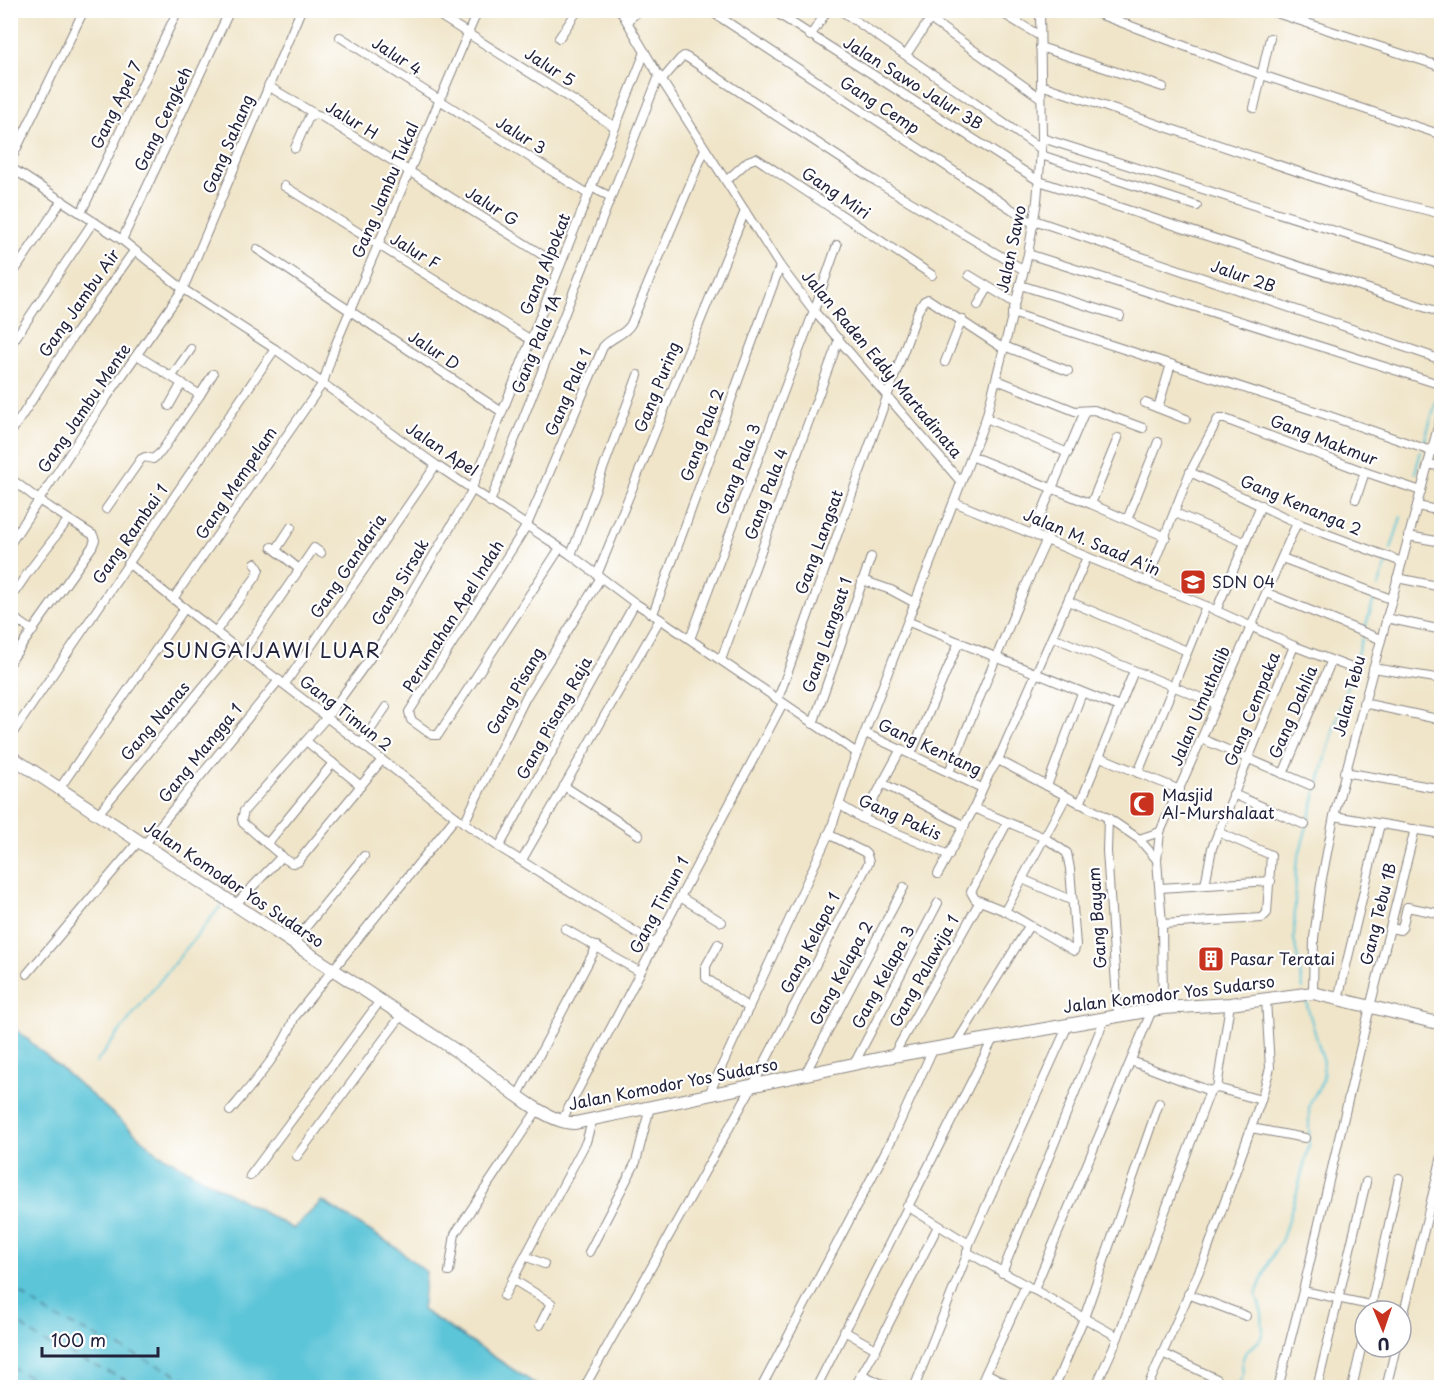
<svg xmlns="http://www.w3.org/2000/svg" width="1452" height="1398" font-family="'Playpen Sans',sans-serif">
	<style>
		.water { fill: #5cc5d8; stroke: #3f748a; stroke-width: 1.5 }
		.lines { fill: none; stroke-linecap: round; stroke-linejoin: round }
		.stream { stroke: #5cc5d8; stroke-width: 2 }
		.ferry { stroke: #365b72; stroke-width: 1.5; stroke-dasharray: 8 6; stroke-linecap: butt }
		.street-casing { stroke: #898482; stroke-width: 10 }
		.secondary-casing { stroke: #898482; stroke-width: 14 }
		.street { stroke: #fff; stroke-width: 8 }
		.secondary { stroke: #fff; stroke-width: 12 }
		.labels { text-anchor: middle; stroke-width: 4.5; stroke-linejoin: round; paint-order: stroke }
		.street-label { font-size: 16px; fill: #22223b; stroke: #fff }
		.poi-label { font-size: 16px; fill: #22223b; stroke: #fff; text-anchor: start }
		.quarter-label { font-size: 20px; letter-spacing: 1.5px; fill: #22223b; stroke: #fff }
	</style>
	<rect width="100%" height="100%" fill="#fff"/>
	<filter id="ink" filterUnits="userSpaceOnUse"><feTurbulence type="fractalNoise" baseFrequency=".0167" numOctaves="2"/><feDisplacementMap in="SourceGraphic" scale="12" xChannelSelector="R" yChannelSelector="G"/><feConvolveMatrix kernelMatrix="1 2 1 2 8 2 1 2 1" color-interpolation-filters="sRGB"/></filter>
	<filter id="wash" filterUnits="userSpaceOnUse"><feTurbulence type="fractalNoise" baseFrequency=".008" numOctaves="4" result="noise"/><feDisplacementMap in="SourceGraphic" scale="24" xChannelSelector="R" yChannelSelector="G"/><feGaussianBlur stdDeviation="1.35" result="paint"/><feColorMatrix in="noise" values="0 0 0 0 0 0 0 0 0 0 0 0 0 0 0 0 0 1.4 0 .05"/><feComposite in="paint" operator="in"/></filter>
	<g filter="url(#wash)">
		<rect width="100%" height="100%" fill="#f0e5c9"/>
		<polygon class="water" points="10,1024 158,1153 293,1229 322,1201 394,1246 426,1272 422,1310 540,1387 11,1387"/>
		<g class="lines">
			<g class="stream">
				<polyline points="1423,446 1440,388"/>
				<polyline points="1415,473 1421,451"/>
				<polyline points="1391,549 1401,517"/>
				<polyline points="1378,587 1387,563"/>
				<polyline points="1365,628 1375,596"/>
				<polyline points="1303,989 1294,938 1296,866 1334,728 1362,638"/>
				<path d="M96 1063C136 1008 181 956 223 903"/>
				<polyline points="1234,1388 1240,1382 1243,1374 1242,1362 1245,1353 1259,1341 1263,1333 1262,1313 1256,1294 1269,1262 1282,1239 1297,1192 1309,1145 1309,1108 1311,1101 1322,1082 1324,1073 1322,1057 1305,998"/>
			</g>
			<g class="ferry">
				<polyline points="10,1285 50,1315 206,1388"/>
				<polyline points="10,1317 43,1342 144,1388"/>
				<polyline points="10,1367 53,1388"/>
			</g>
		</g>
	</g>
	<g filter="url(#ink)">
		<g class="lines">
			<defs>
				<g id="street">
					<polyline points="431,10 615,127"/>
					<polyline points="620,10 659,76 780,266 814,311 961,482"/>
					<polyline points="709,10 1034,224"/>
					<polyline points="772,10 1039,181 1442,313"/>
					<polyline points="840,10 1041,149"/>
					<polyline points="917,10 1041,98"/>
					<polyline points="997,10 1040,36"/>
					<polyline points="1088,10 1262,75 1442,135"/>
					<polyline points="1267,10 1442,67"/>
					<polyline points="1298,13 1299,10"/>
					<polyline points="627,21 640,10"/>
					<polyline points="810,36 828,10"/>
					<polyline points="340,37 588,194"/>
					<polyline points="559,38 578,10"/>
					<polyline points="1040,47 1163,87"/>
					<polyline points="906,55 930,19"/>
					<polyline points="662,80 680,59 684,56 688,58 874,180 1024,270"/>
					<polyline points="1041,85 1373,197 1442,214"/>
					<polyline points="268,86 315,114"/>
					<polyline points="1254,108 1270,38"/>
					<polyline points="1042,138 1442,265"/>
					<polyline points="295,148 309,117 315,114 321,116 560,266"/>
					<polyline points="1041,155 1197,206"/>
					<polyline points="10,162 84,10"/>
					<polyline points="10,167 122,240 183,289 275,349 436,465 571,555 635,603 660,619 857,753"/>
					<polyline points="726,181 748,161 756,158 932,275"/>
					<polyline points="284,186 531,340"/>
					<polyline points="591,187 611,197 659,76"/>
					<polyline points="81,213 178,10"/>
					<polyline points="1034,220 1442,360"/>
					<polyline points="122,240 230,10"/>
					<polyline points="257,249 502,412"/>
					<polyline points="1028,254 1442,385"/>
					<polyline points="969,275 1015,303"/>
					<polyline points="10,278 62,200"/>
					<polyline points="1020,285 1120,316"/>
					<polyline points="978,305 988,288"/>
					<polyline points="1012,313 1312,410 1431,451"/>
					<polyline points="10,346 93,222"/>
					<polyline points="1004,346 1068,371"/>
					<polyline points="945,362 962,319"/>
					<polyline points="172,376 191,349"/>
					<polyline points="997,380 1075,411 1094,410 1143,428"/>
					<polyline points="200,395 213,374"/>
					<polyline points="1145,403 1186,419"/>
					<polyline points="169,406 182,383"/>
					<polyline points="1158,408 1171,364"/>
					<polyline points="986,418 1068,453"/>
					<polyline points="10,434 72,338 134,251"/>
					<polyline points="971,456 1091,504 1166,537"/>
					<polyline points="1428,464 1442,467"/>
					<polyline points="1190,472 1297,523 1402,562"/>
					<polyline points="10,478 40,501 93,535 95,540 92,547 10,662"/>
					<polyline points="472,488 645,52"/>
					<polyline points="1356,499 1365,472"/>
					<polyline points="490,502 611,197"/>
					<polyline points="954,502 1206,606 1294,646 1349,667"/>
					<polyline points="1091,504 1118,438"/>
					<polyline points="1417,506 1442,511"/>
					<polyline points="106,509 141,459 145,457 153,459 161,452 200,395 137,355"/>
					<polyline points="1175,513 1244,542"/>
					<polyline points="1127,520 1158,442"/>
					<polyline points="1033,533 1085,411"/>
					<polyline points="1408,536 1442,542"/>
					<polyline points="10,544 107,397 183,289 301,10"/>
					<polyline points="272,547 299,569"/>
					<path d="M560 548 438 735H432L411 720 409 712 527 525 603 347C612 336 624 336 631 324L705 149"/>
					<polyline points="276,550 291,527"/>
					<polyline points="571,555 638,375"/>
					<polyline points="1282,558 1391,599"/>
					<polyline points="128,563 173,599 456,817 499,847 655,944"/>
					<polyline points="597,575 745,211"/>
					<polyline points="1397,578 1442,587"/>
					<polyline points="862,580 891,590 915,603"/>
					<polyline points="1147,581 1190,472 1218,419 1225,419 1365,472 1421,491"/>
					<polyline points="1267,593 1380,639"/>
					<polyline points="10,599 29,571 68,520"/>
					<polyline points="173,599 323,383 335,346 478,10"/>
					<polyline points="1068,601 1187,651"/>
					<polyline points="1216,611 1261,505"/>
					<polyline points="653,614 780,266"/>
					<polyline points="10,615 33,631"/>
					<polyline points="1386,618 1442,630"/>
					<polyline points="909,622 1119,707"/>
					<polyline points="216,631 256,577 259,569 255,563"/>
					<polyline points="1053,637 1216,704"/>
					<polyline points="690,639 814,311 837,245"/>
					<polyline points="243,652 314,548 321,553"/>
					<polyline points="721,660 839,339"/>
					<polyline points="1373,668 1442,679"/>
					<polyline points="285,684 436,465"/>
					<polyline points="778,699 918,311 924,301 928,299 1004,349"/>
					<polyline points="1363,703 1442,720"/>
					<polyline points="813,724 871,557"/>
					<polyline points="865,733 982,788"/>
					<polyline points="10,737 275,349"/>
					<polyline points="1202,739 1310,785"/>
					<polyline points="306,741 361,786"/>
					<polyline points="361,744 386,707"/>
					<polyline points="911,754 959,642"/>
					<polyline points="1100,757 1180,790"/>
					<polyline points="382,760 298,862 292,863 285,859 243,823 242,819 244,811 327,717 384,639 473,489"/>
					<polyline points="998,760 1108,818 1139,839 1157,860"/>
					<polyline points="949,772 1026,585 1047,539"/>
					<polyline points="1344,772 1442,789"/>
					<polyline points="1138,773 1206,606"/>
					<polyline points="1283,774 1331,662"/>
					<polyline points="882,783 965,826"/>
					<polyline points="564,786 639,835"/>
					<polyline points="1047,786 1082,693"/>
					<polyline points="59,789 185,608"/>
					<polyline points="1233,794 1305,825"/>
					<polyline points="1080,804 1134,671"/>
					<polyline points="840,805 863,819 949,855"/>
					<polyline points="974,808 1045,838 1067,853 1070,869 1076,945 1074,951 1005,911 1066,797"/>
					<polyline points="98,814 236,647"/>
					<polyline points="1334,816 1442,834"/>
					<polyline points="1108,818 1107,851 1118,1015"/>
					<polyline points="863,819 901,749"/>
					<polyline points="464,823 526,697 600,579"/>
					<polyline points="1139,839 1160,832"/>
					<polyline points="267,844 333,763"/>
					<polyline points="144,845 279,680"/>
					<polyline points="499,847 635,603"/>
					<polyline points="522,860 660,619"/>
					<polyline points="938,874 974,808 989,774 998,760 1087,557"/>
					<polyline points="1022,879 1073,901"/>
					<polyline points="1205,885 1212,848 1294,646"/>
					<polyline points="1160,888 1271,881"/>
					<polyline points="680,897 722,922"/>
					<polyline points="235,905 282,856"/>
					<polyline points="1005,911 975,899 971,892 1007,823"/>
					<polyline points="1162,924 1262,918 1267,913 1271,855 1218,832"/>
					<polyline points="1391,928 1400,930 1402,928 1407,907 1442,914"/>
					<polyline points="565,929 640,972"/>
					<polyline points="293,943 364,856"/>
					<polyline points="718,944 706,966 706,978 749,1008"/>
					<polyline points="27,974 139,841"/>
					<polyline points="1313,993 1314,938 1321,884 1334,816 1442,412"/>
					<polyline points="1338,999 1380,824"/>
					<polyline points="1163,1008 1162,924 1157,860 1160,832 1297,523"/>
					<polyline points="956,1044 1029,926"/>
					<polyline points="893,1056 980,901"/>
					<polyline points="1131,1061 1210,1091"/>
					<polyline points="854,1064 938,903"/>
					<polyline points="805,1074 904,887"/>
					<polyline points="1217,1088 1261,1100"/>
					<polyline points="709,1094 831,829 853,763 986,418 1028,254 1037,201 1042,138 1040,10"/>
					<polyline points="518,1095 597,946"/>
					<path d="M230 1111C252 1085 284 1049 294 1018L456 817"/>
					<polyline points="561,1122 783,703"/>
					<polyline points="1251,1128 1305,1138"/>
					<polyline points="297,1156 401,1016"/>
					<polyline points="250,1176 380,1001"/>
					<polyline points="907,1206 969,1244"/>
					<polyline points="589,1252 636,1162 650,1107"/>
					<polyline points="967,1252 1118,1337"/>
					<polyline points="525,1256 544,1264"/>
					<polyline points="449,1272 455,1234 538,1109"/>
					<polyline points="1002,1273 1105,1018"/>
					<polyline points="512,1279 551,1303 540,1325"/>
					<polyline points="1034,1290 1152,1010"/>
					<polyline points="1303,1291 1370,1007 1415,829"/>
					<polyline points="1188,1294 1246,1316"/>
					<polyline points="504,1296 586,1142 593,1118"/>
					<polyline points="1370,1311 1399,1178"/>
					<polyline points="1401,1325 1442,1156"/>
					<polyline points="844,1331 876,1349"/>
					<polyline points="1162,1353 1217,1379"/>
					<polyline points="986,1373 1015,1388"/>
					<polyline points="861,1374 891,1388"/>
					<polyline points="584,1388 753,1085 869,862 867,855 864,852 828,834"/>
					<polyline points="761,1388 893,1137 933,1049"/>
					<polyline points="816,1388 994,1037"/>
					<polyline points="854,1388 876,1349 938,1226"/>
					<polyline points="914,1388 967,1255 969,1244 1069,1023"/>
					<polyline points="979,1388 1026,1285"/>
					<polyline points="1054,1388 1084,1318 1159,1103"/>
					<polyline points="1095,1388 1118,1337 1210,1091 1217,1088 1230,1004"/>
					<polyline points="1147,1388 1204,1260 1261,1100 1270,1068 1266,999"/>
					<polyline points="1278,1388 1303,1291 1404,1312"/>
					<polyline points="1317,1388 1366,1182"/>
					<polyline points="1352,1388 1365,1331"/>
					<polyline points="1386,1388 1396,1347"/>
				</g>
				<path id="secondary" d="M10 756 473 1062C497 1079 546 1124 575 1123L887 1057 1163 1008 1230 1004 1313 993 1442 1024"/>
			</defs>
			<use href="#street" class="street-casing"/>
			<use href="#secondary" class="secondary-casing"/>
			<use href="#street" class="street"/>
			<use href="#secondary" class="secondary"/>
		</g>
	</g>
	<defs>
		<symbol id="school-square" viewBox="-11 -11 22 22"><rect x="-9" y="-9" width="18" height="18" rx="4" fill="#c8321e" stroke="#fff"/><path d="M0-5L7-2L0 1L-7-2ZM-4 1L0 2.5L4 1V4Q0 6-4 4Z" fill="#fff"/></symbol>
		<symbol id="mosque-square" viewBox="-11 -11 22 22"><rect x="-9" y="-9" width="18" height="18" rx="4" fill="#c8321e" stroke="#fff"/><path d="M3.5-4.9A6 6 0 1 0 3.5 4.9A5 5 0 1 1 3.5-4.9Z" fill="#fff"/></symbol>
		<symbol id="building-square" viewBox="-11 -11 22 22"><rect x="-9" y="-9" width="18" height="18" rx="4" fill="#c8321e" stroke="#fff"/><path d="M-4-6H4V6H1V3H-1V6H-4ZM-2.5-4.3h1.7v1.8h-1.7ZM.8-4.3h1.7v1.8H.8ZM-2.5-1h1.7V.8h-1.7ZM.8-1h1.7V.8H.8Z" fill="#fff"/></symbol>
	</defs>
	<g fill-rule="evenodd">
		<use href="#school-square" x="1178" y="567" width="30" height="30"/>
		<use href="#mosque-square" x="1127" y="789" width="30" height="30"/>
		<use href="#building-square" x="1196" y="944" width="30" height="30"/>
	</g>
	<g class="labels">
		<g class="street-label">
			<text transform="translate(397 56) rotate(33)" y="6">Jalur 4</text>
			<text transform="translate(550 67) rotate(33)" y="6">Jalur 5</text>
			<text transform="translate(913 83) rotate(32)" y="6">Jalan Sawo Jalur 3B</text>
			<text transform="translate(116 105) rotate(-64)" y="6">Gang Apel 7</text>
			<text transform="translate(880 105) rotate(33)" y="6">Gang Cemp</text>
			<text transform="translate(163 119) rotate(-65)" y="6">Gang Cengkeh</text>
			<text transform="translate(352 120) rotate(31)" y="6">Jalur H</text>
			<text transform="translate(521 135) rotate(32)" y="6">Jalur 3</text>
			<text transform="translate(228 144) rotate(-67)" y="6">Gang Sahang</text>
			<text transform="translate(385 190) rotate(-67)" y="6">Gang Jambu Tukal</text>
			<text transform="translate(836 193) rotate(34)" y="6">Gang Miri</text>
			<text transform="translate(492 206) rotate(32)" y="6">Jalur G</text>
			<text transform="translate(1011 249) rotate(-78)" y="6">Jalan Sawo</text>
			<text transform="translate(415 251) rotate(31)" y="6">Jalur F</text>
			<text transform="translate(545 264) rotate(-68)" y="6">Gang Alpokat</text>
			<text transform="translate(1243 276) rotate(19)" y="6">Jalur 2B</text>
			<text transform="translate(79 303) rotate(-55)" y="6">Gang Jambu Air</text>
			<text transform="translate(536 344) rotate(-68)" y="6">Gang Pala 1A</text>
			<text transform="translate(434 350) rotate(33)" y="6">Jalur D</text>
			<text transform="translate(882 364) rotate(50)" y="6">Jalan Raden Eddy Martadinata</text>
			<text transform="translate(657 387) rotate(-68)" y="6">Gang Puring</text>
			<text transform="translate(568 392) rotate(-67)" y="6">Gang Pala 1</text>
			<text transform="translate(84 408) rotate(-56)" y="6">Gang Jambu Mente</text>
			<text transform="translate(702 435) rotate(-70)" y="6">Gang Pala 2</text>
			<text transform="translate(1324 440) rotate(21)" y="6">Gang Makmur</text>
			<text transform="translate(442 449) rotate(34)" y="6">Jalan Apel</text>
			<text transform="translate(738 469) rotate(-69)" y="6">Gang Pala 3</text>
			<text transform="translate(236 483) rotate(-56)" y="6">Gang Mempelam</text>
			<text transform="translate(766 494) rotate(-70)" y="6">Gang Pala 4</text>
			<text transform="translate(1301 505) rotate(23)" y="6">Gang Kenanga 2</text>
			<text transform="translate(130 534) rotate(-55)" y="6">Gang Rambai 1</text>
			<text transform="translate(819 542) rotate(-70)" y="6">Gang Langsat</text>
			<text transform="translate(1092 542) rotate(23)" y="6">Jalan M. Saad A'in</text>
			<text transform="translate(348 566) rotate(-56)" y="6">Gang Gandaria</text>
			<text transform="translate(400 582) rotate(-60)" y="6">Gang Sirsak</text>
			<text transform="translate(453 616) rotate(-58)" y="6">Perumahan Apel Indah</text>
			<text transform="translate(827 635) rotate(-71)" y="6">Gang Langsat 1</text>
			<text transform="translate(515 691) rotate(-60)" y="6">Gang Pisang</text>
			<text transform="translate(1349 696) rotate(-75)" y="6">Jalan Tebu</text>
			<text transform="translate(1200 706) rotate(-67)" y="6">Jalan Umuthalib</text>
			<text transform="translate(1252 709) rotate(-68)" y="6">Gang Cempaka</text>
			<text transform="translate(1293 712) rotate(-67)" y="6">Gang Dahlia</text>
			<text transform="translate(346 713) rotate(38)" y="6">Gang Timun 2</text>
			<text transform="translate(554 718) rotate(-61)" y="6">Gang Pisang Raja</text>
			<text transform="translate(155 721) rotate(-50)" y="6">Gang Nanas</text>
			<text transform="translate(930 747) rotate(25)" y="6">Gang Kentang</text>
			<text transform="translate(200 753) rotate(-51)" y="6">Gang Mangga 1</text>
			<text transform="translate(900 817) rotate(24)" y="6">Gang Pakis</text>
			<text transform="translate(234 884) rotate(34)" y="6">Jalan Komodor Yos Sudarso</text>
			<text transform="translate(659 905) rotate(-62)" y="6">Gang Timun 1</text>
			<text transform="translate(1378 914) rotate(-76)" y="6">Gang Tebu 1B</text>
			<text transform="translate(1097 918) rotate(-94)" y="6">Gang Bayam</text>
			<text transform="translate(810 943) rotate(-63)" y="6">Gang Kelapa 1</text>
			<text transform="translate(924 971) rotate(-61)" y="6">Gang Palawija 1</text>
			<text transform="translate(841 973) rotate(-62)" y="6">Gang Kelapa 2</text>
			<text transform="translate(883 977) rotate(-62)" y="6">Gang Kelapa 3</text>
			<text transform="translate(1169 994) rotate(-7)" y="6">Jalan Komodor Yos Sudarso</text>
			<text transform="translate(673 1084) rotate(-11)" y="6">Jalan Komodor Yos Sudarso</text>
		</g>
		<g class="poi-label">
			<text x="1212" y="588">SDN 04</text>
			<text x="1162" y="801">Masjid<tspan x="1162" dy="18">Al-Murshalaat</tspan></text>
			<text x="1230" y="965">Pasar Teratai</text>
		</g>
		<g class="quarter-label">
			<text x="272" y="658">SUNGAIJAWI LUAR</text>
		</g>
	</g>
	<rect width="1452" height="1398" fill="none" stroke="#fff" stroke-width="36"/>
	<g transform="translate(1383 1329) rotate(178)"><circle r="28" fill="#ffffff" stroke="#a7a7b1" stroke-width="1.5"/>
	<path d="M0-4.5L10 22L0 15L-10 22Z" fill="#c8321e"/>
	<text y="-9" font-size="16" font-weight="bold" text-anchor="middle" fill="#22223b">U</text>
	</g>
	<path d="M42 1347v9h116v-9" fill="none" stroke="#22223b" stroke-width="3"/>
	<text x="51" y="1347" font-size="18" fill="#22223b" stroke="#ffffff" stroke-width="4.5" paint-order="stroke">100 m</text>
</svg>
